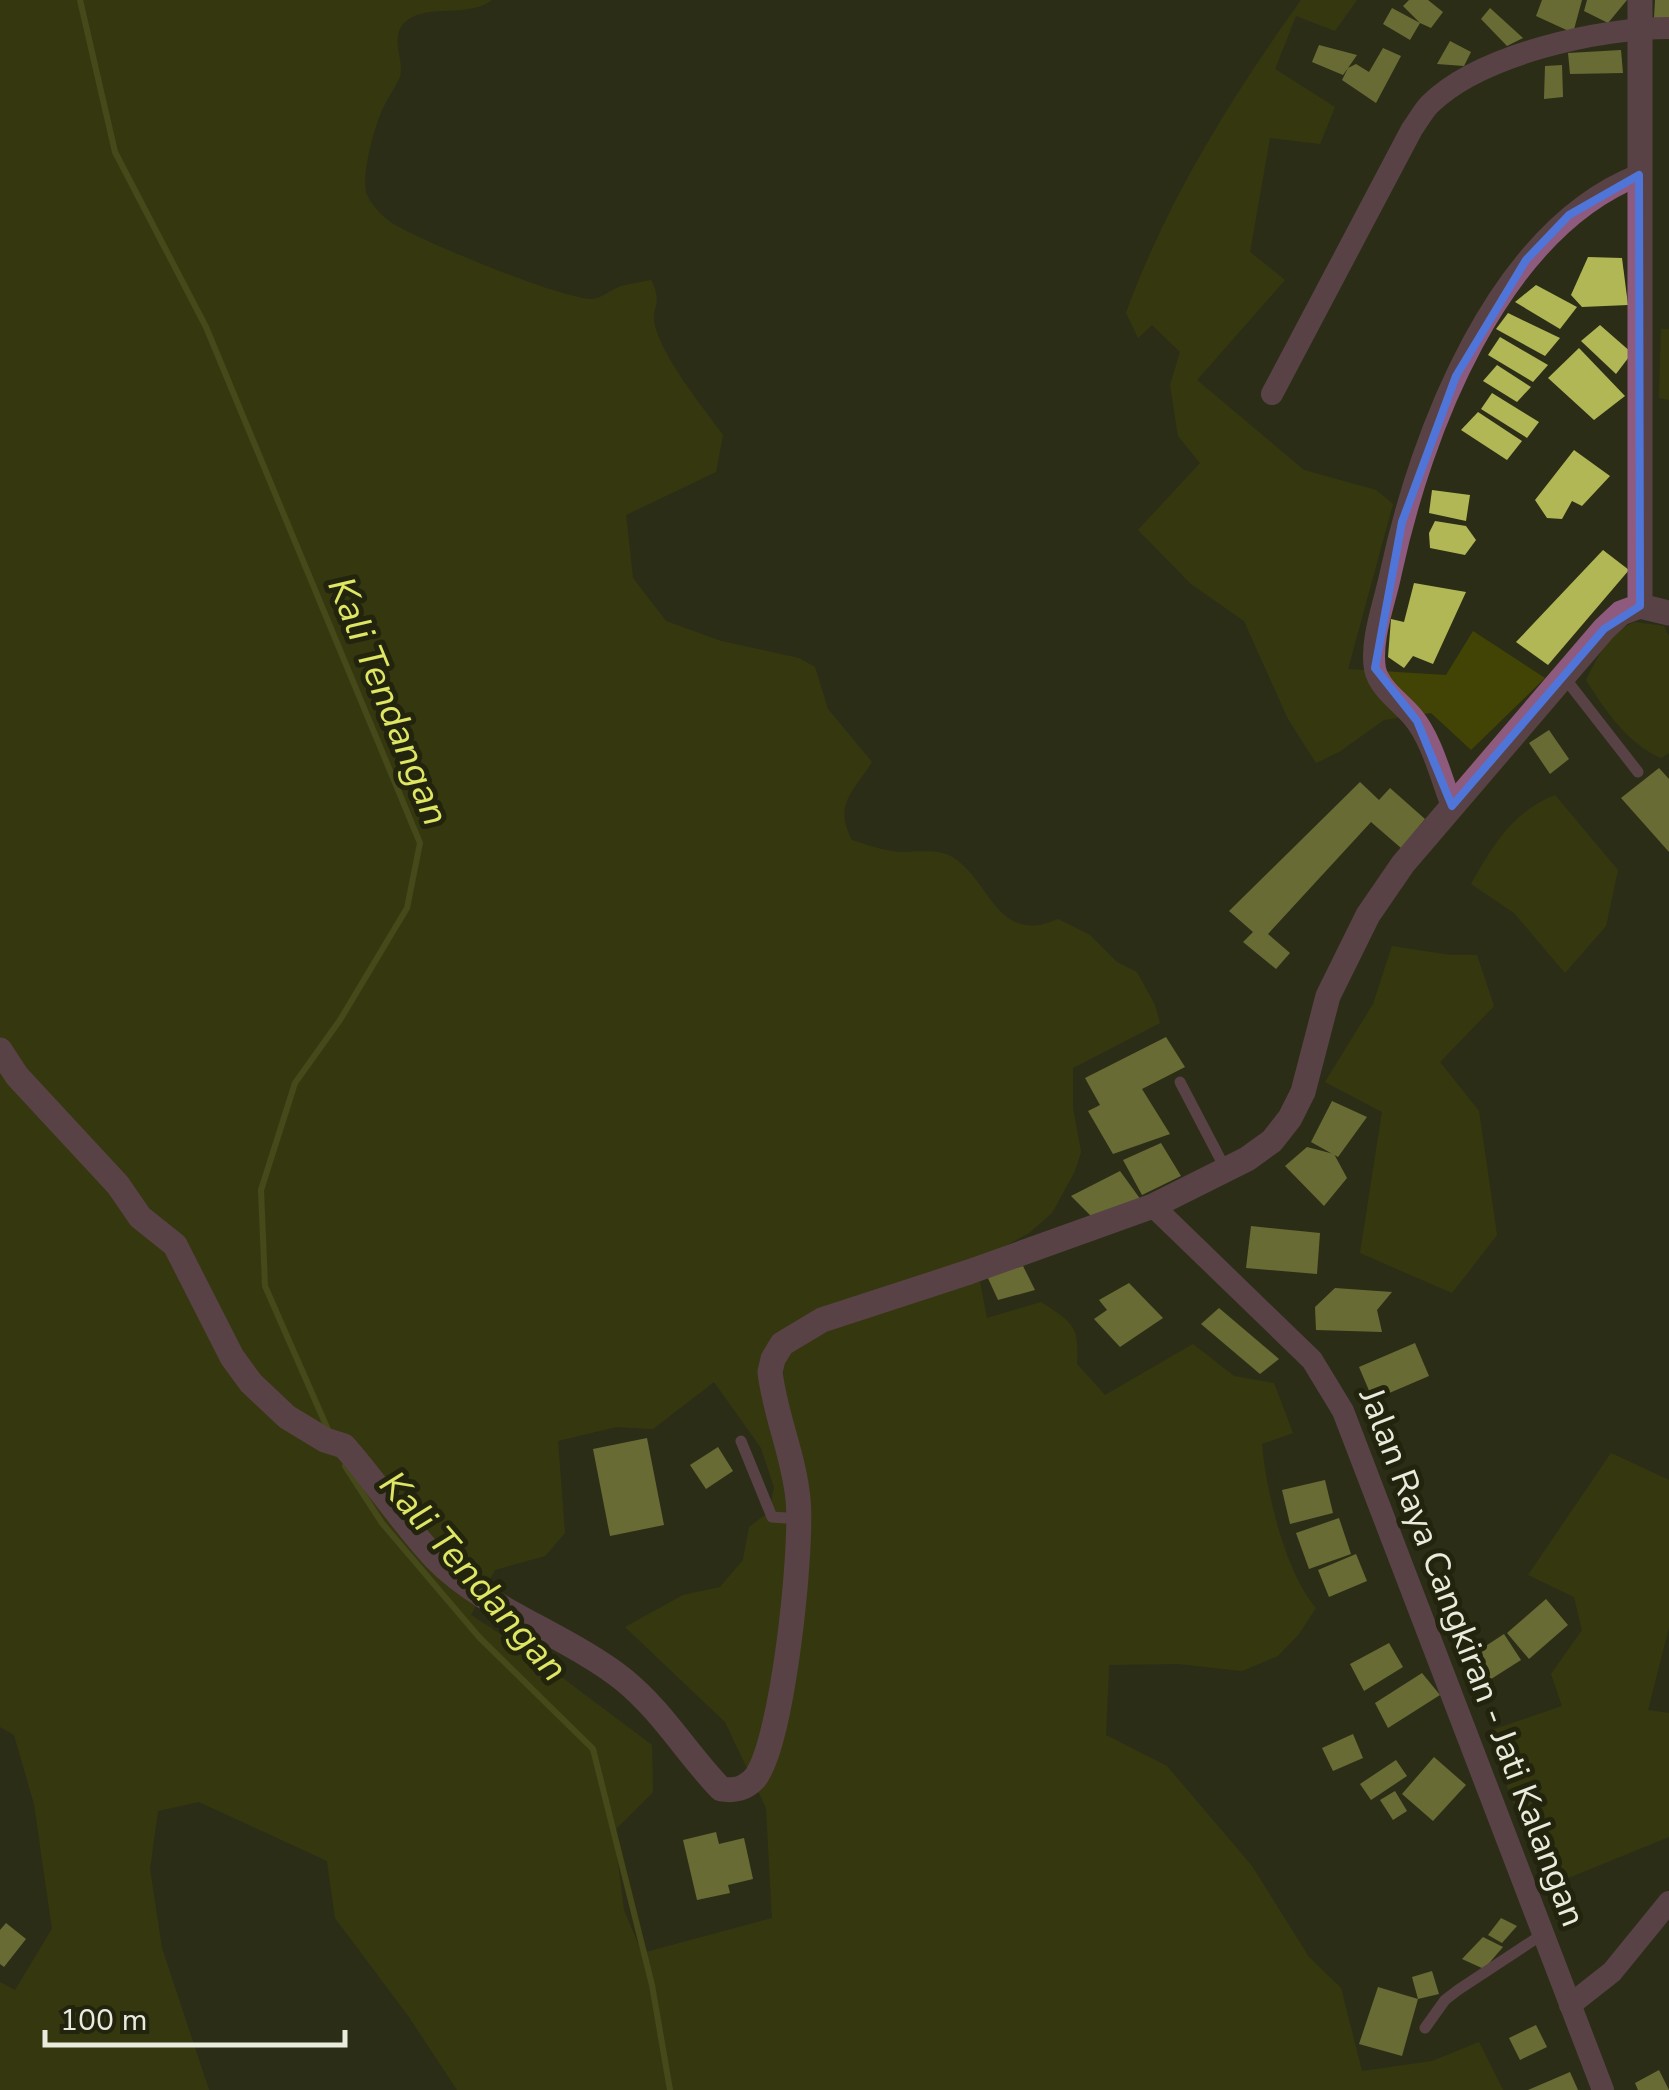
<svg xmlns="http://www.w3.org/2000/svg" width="1669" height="2090" font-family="'Nunito Sans',sans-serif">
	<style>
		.green { fill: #424406; fill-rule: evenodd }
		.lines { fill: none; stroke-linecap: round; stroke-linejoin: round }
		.stream { stroke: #676a1d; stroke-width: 6 }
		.building { fill: #b1b755 }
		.service { stroke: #8e5b7f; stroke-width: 11 }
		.minor { stroke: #8e5b7f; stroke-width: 22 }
		.tertiary { stroke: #8e5b7f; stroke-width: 25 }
		.marked { fill: none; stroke: #5075d9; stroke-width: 8; stroke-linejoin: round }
		.labels { text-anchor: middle; stroke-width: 10; stroke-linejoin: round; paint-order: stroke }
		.street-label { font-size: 35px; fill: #e9ebdd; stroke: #22240d }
		.water-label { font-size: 38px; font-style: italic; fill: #dee664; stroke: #22240d }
	</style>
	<rect width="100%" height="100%" fill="#2c2d17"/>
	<g class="green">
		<path d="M0 0H492C467 20 419 0 401 27 391 43 406 64 399 79 395 88 388 97 384 106 375 124 360 176 367 195 372 206 383 217 392 223 418 240 566 301 593 299 602 298 612 289 621 286 630 284 641 282 651 280 664 305 650 307 655 326 664 360 702 406 723 435L716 472 626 515 633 578 666 621 721 641 799 658 815 667 828 709 872 762C853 792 833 805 852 840 865 844 878 849 891 851 908 854 930 848 946 854 990 872 993 948 1058 919L1090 935 1117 962 1137 972 1155 1005 1160 1023 1073 1068V1108L1081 1152 1075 1171 1052 1213 1029 1233 976 1262 987 1318 1041 1302C1073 1323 1079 1325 1077 1364L1105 1395 1193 1344 1234 1376 1274 1383 1293 1433 1262 1444C1266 1491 1285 1572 1316 1608L1299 1634 1278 1656 1242 1671 1179 1664 1109 1665 1106 1735 1167 1766 1252 1866 1309 1957 1341 1988 1362 2071 1432 2061 1479 2042 1503 2090H457L409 2017 335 1918 327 1861 199 1802 158 1811 150 1869 162 1948 209 2090H0V1982L15 1990 52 1929 34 1804 14 1735 0 1727ZM714 1382 761 1448 774 1487 769 1512 749 1527 743 1560 720 1587 683 1595 625 1627 725 1722 766 1808 772 1918 642 1953 624 1910 614 1831 653 1792 652 1745 528 1652 471 1615 495 1570 545 1556 565 1533 558 1441 616 1427 653 1429Z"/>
		<path d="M1301 0H1357L1335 31 1296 16 1275 69 1335 107 1320 144 1270 138 1250 252 1285 280 1197 380 1304 470 1376 490 1393 504 1348 669 1446 675 1473 631 1545 678 1471 750 1431 713 1384 720 1339 752 1316 763 1288 719 1244 621 1191 584 1138 530 1200 463 1178 436 1170 385 1180 352 1152 325 1138 338 1126 313C1167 200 1231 98 1301 0Z"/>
		<polygon points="1661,329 1669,329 1669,400 1659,398"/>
		<path d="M1635 622 1664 626 1669 636V753L1661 758C1627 743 1606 711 1586 680 1599 656 1608 632 1635 622Z"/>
		<path d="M1555 795 1618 870 1606 926 1565 973 1514 913 1471 884C1492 847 1513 811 1555 795Z"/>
		<polygon points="1392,946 1450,955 1477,955 1494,1006 1440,1062 1479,1111 1497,1235 1452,1293 1360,1253 1382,1112 1325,1082 1373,1004"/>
		<polygon points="1611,1453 1669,1480 1669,1627 1648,1710 1669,1713 1669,1837 1546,1887 1504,1779 1492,1730 1562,1706 1551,1674 1582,1630 1574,1597 1528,1575"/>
	</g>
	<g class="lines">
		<g class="stream">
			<polyline points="80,0 115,152 206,327 420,843 407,908 340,1020 295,1083 261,1190 265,1286 329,1432"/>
			<polyline points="345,1466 382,1523 479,1637 593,1749 652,1985 670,2090"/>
		</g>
	</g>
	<g class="building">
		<polygon points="1409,0 1428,0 1443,12 1431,28 1420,23 1410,40 1383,24 1392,8 1420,23 1403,6"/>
		<polygon points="1542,0 1582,0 1573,33 1536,16"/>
		<polygon points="1587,0 1627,0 1608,23 1584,11"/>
		<polygon points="1655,0 1669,0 1669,19 1654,18"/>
		<polygon points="1490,8 1523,38 1507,46 1481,19"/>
		<polygon points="1450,41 1471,52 1464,66 1437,64"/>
		<polygon points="1319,45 1357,55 1348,68 1356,64 1369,72 1383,48 1401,56 1376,103 1342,80 1348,68 1343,75 1312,62"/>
		<polygon points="1621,50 1623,73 1570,74 1568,53"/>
		<polygon points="1562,65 1563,97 1544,99 1545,66"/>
		<polygon points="1588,257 1622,258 1628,305 1582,307 1571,295"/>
		<polygon points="1536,285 1577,307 1560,329 1515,302"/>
		<polygon points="1508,313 1560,338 1545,356 1496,329"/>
		<polygon points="1600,325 1632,353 1616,374 1581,341"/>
		<polygon points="1500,337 1548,365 1533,382 1488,355"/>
		<polygon points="1579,348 1625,396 1594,420 1548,378"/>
		<polygon points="1497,365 1531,387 1517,402 1483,381"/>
		<polygon points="1492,393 1539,422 1527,438 1481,409"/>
		<polygon points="1478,412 1522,441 1507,460 1461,430"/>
		<polygon points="1574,450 1610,476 1582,506 1572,501 1562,519 1547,518 1535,500"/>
		<polygon points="1432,490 1470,495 1466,521 1429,513"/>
		<polygon points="1435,521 1466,526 1476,540 1465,555 1430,548 1429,533"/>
		<polygon points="1603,550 1629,570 1548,665 1516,642"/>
		<polygon points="1414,583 1466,592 1433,664 1413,656 1404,668 1388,657 1391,619 1404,622"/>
		<polygon points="1549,730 1569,759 1550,774 1529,743"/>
		<polygon points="1659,768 1669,779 1669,852 1621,798"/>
		<polygon points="1360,782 1379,800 1390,788 1425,819 1401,848 1371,822 1268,934 1290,953 1276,969 1243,942 1253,932 1229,911"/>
		<polygon points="1166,1037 1185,1067 1142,1089 1170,1134 1113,1154 1088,1111 1100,1105 1085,1078"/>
		<polygon points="1332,1101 1367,1117 1338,1157 1311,1142"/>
		<polygon points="1161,1143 1181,1176 1142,1195 1123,1160"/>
		<polygon points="1307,1147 1334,1154 1347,1178 1324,1206 1285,1166"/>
		<polygon points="1120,1171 1141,1200 1096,1221 1071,1196"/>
		<polygon points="1251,1226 1320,1233 1317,1274 1246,1268"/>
		<polygon points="1023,1266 1035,1290 998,1300 987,1276"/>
		<polygon points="1129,1283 1163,1318 1120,1347 1094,1319 1107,1310 1099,1300"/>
		<polygon points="1335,1288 1392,1292 1377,1310 1382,1332 1316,1330 1315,1307"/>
		<polygon points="1219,1308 1279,1359 1260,1374 1201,1324"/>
		<polygon points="1415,1343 1429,1376 1373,1400 1359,1367"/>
		<polygon points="647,1438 664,1525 610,1536 593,1449"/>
		<polygon points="718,1447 733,1471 706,1489 690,1465"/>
		<polygon points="1325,1480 1333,1513 1290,1524 1282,1490"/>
		<polygon points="1339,1518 1351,1554 1309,1569 1296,1533"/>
		<polygon points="1356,1554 1367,1581 1329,1597 1318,1570"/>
		<polygon points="1546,1599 1568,1625 1529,1659 1507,1633"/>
		<polygon points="1504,1634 1521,1660 1488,1681 1472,1655"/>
		<polygon points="1389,1643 1403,1667 1364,1691 1350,1664"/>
		<polygon points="1422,1673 1440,1695 1388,1728 1375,1703"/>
		<polygon points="1353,1734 1363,1758 1333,1771 1322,1748"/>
		<polygon points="1434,1757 1466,1785 1433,1821 1402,1794"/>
		<polygon points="1396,1760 1407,1776 1371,1800 1360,1784"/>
		<polygon points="1395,1791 1407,1811 1393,1820 1380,1800"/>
		<polygon points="716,1832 719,1844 744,1838 753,1879 728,1885 730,1893 697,1900 683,1840"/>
		<polygon points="1501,1918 1517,1926 1502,1943 1488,1935"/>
		<polygon points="6,1923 26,1939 4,1967 0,1964 0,1930"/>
		<polygon points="1483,1937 1503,1947 1484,1969 1462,1959"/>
		<polygon points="1432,1971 1439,1994 1418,1999 1402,2056 1359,2044 1378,1987 1418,1999 1412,1977"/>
		<polygon points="1536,2025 1547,2047 1520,2060 1509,2038"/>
		<polygon points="1659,2070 1669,2090 1638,2090 1635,2083"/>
		<polygon points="1570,2072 1578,2090 1528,2090"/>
	</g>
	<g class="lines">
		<g class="service">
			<polyline points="1564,677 1638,772"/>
			<polyline points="1180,1082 1226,1170"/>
			<polyline points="741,1441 772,1517 799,1519"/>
			<polyline points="1425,2028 1445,2000 1458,1990 1543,1934"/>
		</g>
		<g class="minor">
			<path d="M1272 394 1412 129C1418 121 1423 111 1430 104 1481 54 1600 28 1669 28"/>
			<path d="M1452 806C1441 778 1432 739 1412 716 1400 702 1379 688 1375 669 1370 639 1385 602 1391 572 1421 433 1497 231 1639 175"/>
			<polyline points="1153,1206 1312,1360 1343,1411 1603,2090"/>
			<polyline points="1570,2005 1612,1972 1669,1902"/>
		</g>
		<g class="tertiary">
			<polyline points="1640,606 1669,613"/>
			<path d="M0 1050 17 1076 118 1185 140 1217 175 1245 232 1357 251 1383 287 1417 325 1440 344 1446C376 1482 403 1524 436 1559 483 1608 569 1636 624 1680 663 1712 687 1754 721 1789 735 1791 745 1789 755 1778 783 1742 803 1548 798 1499 794 1456 775 1415 770 1372L773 1359 782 1344 822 1320 969 1272 1153 1206 1247 1159 1272 1141 1290 1118 1303 1092 1328 996 1368 915 1403 864 1604 629 1621 613 1640 606V0"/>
		</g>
	</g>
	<path d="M0 0H1669V2090H0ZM1639 175 1640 606 1604 629 1452 806 1417 721 1375 668 1402 522 1456 376 1526 260 1569 215Z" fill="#2c2d17" fill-opacity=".55" fill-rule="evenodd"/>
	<path class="marked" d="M1639 175 1640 606 1604 629 1452 806 1417 721 1375 668 1402 522 1456 376 1526 260 1569 215Z"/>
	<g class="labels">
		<g class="street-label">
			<text transform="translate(1473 1657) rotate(69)" y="12">Jalan Raya Cangkiran - Jati Kalangan</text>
		</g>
		<g class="water-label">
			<text transform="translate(389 701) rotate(68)" y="13">Kali Tendangan</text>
			<text transform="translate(474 1576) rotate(49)" y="13">Kali Tendangan</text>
		</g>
	</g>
	<path d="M45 2030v15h300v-15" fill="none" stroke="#e9ebdd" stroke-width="5"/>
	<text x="60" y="2030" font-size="30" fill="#e9ebdd" stroke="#22240d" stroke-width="8" paint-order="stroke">100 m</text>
</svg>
